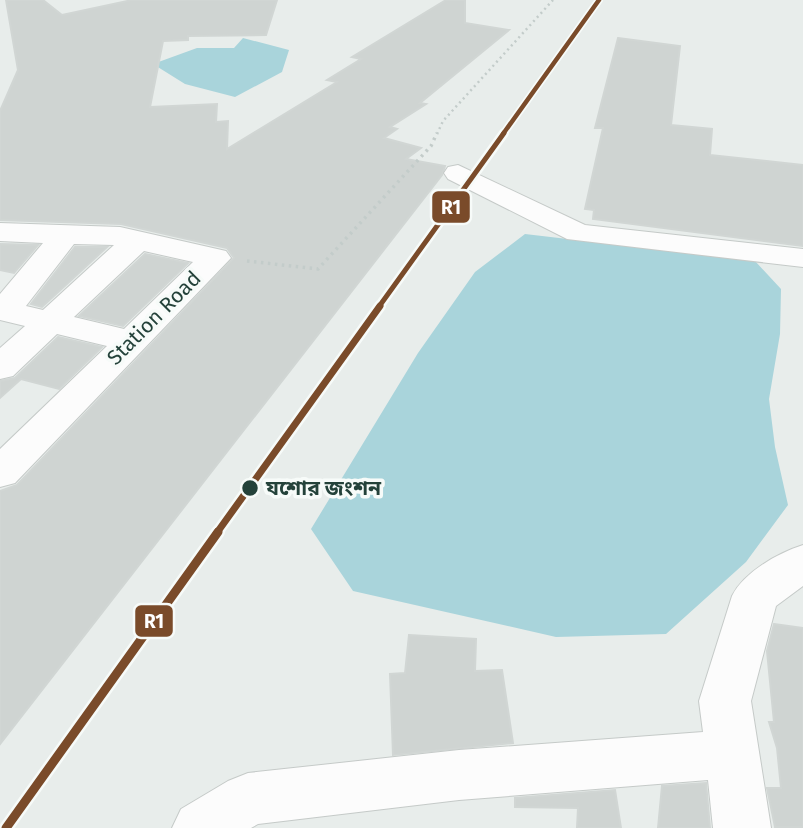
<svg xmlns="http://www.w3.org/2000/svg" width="803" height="828" font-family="'Fira Sans','Noto Sans Bengali',sans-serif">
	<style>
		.water { fill: #a9d4db }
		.building { fill: #cfd4d2; stroke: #d1d6d4; stroke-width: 2 }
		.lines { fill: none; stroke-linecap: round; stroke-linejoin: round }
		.minor-casing { stroke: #c5cac8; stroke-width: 2 }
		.path-far1 { stroke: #c3ccca; stroke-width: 2.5; stroke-dasharray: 2 3.5; stroke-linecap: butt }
		.path { stroke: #c3ccca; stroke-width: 3.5; stroke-dasharray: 2.5 4.5; stroke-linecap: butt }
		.minor { fill: #fcfcfc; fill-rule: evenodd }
		.rail-1-far3-casing { stroke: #f7fbf9; stroke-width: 8 }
		.rail-1-far2-casing { stroke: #f7fbf9; stroke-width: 10 }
		.rail-1-far1-casing { stroke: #f7fbf9; stroke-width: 12 }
		.rail-1-casing { stroke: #f7fbf9; stroke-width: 14 }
		.rail-1-far3 { stroke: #7a4b2a; stroke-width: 4.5 }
		.rail-1-far2 { stroke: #7a4b2a; stroke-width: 5 }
		.rail-1-far1 { stroke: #7a4b2a; stroke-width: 7 }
		.rail-1 { stroke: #7a4b2a; stroke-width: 9 }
		.stop-dot { fill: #24423a; stroke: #f7fbf9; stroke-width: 2.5 }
		.labels { text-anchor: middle; stroke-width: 7; stroke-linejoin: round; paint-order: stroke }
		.street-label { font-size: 21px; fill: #24423a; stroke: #f7fbf9 }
		.stop-label { font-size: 21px; font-weight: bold; fill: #24423a; stroke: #f7fbf9; text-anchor: start }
		.line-badge { stroke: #f7fbf9; stroke-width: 2.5 }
		.badge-label { font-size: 19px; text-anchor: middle; font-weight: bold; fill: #fff }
	</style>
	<rect width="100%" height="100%" fill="#e8edeb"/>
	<g class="water">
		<polygon points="243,38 289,50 282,72 235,97 185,84 153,64 197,48 234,48"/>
		<polygon points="525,234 755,261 781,289 780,334 769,399 775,447 788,505 746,562 666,634 556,637 353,591 311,529 418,353 475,272"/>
	</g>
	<g class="building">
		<polygon points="6,0 43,0 62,15 132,0 277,0 266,35 188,36 188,40 163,41 150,107 217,104 216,122 228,121 227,149 337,82 327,80 361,59 352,57 446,0 465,0 465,23 509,30 420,103 426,104 390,127 397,129 384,138 421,148 406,159 445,166 442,175 0,744 0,491 17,485 234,258 227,248 121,224 0,220 0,111 18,70"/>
		<polygon points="618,38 680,46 671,125 712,129 710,155 803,165 803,246 593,219 594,210 585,209 603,128 595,128"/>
		<polygon points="0,244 38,245 14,273 0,270"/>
		<polygon points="75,247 107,247 42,307 31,304"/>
		<polygon points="145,254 188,263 123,326 79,316"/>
		<polygon points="58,337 102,347 59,389 21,379 0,398 0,381 15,378"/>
		<polygon points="774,624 803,628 803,827 775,827 767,788 781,788 777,748 769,722 774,722 767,651"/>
		<polygon points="409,635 476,639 475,671 502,670 513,743 393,755 390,674 405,673"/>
		<polygon points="706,783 710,828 658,828 662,786"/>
		<polygon points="615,790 621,828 577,828 578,808 515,807 515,798"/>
	</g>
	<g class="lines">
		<defs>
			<g id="minor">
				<polygon points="458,165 585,225 803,249 803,267 567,239 448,179 444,173 448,167"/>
				<path d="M0 223 120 227 226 251 231 258 15 483 0 487V449L107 346 57 334 13 376 0 379V348L25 326 0 320V294L43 243 0 241ZM74 244 114 245 43 310 26 306ZM144 251 193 262 124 329 74 317Z"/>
				<path d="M803 545V586L776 606 751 701 771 828H713L708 780 459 800 258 824 251 828H172L181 809 228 781 248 773 459 750 703 732 699 701 732 596C744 572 778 553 803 545Z"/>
			</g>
		</defs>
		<use href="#minor" class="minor-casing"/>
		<polyline class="path-far1" points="437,134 443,121 553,0"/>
		<polyline class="path" points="247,261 318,269 431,146 437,133"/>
		<use href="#minor" class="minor"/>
		<defs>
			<polyline id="rail-1-far3" points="503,134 599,0"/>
			<polyline id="rail-1-far2" points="378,308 504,133"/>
			<polyline id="rail-1-far1" points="216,534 380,306"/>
			<polyline id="rail-1" points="6,828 218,532"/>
		</defs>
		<use href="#rail-1-far3" class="rail-1-far3-casing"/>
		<use href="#rail-1-far2" class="rail-1-far2-casing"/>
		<use href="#rail-1-far1" class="rail-1-far1-casing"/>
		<use href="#rail-1" class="rail-1-casing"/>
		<use href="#rail-1-far3" class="rail-1-far3"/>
		<use href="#rail-1-far2" class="rail-1-far2"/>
		<use href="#rail-1-far1" class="rail-1-far1"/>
		<use href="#rail-1" class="rail-1"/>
	</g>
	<circle class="stop-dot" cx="250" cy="488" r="9"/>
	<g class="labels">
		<g class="street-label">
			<text transform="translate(154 318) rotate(-45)" y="7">Station Road</text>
		</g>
		<g class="stop-label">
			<text x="266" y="495">যশোর জংশন</text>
		</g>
	</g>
	<g class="line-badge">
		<rect x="431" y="190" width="40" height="34" rx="7" fill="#7a4b2a"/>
		<rect x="134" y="604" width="40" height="34" rx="7" fill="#7a4b2a"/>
	</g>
	<g class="badge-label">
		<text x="451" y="214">R1</text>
		<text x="154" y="628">R1</text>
	</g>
</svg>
